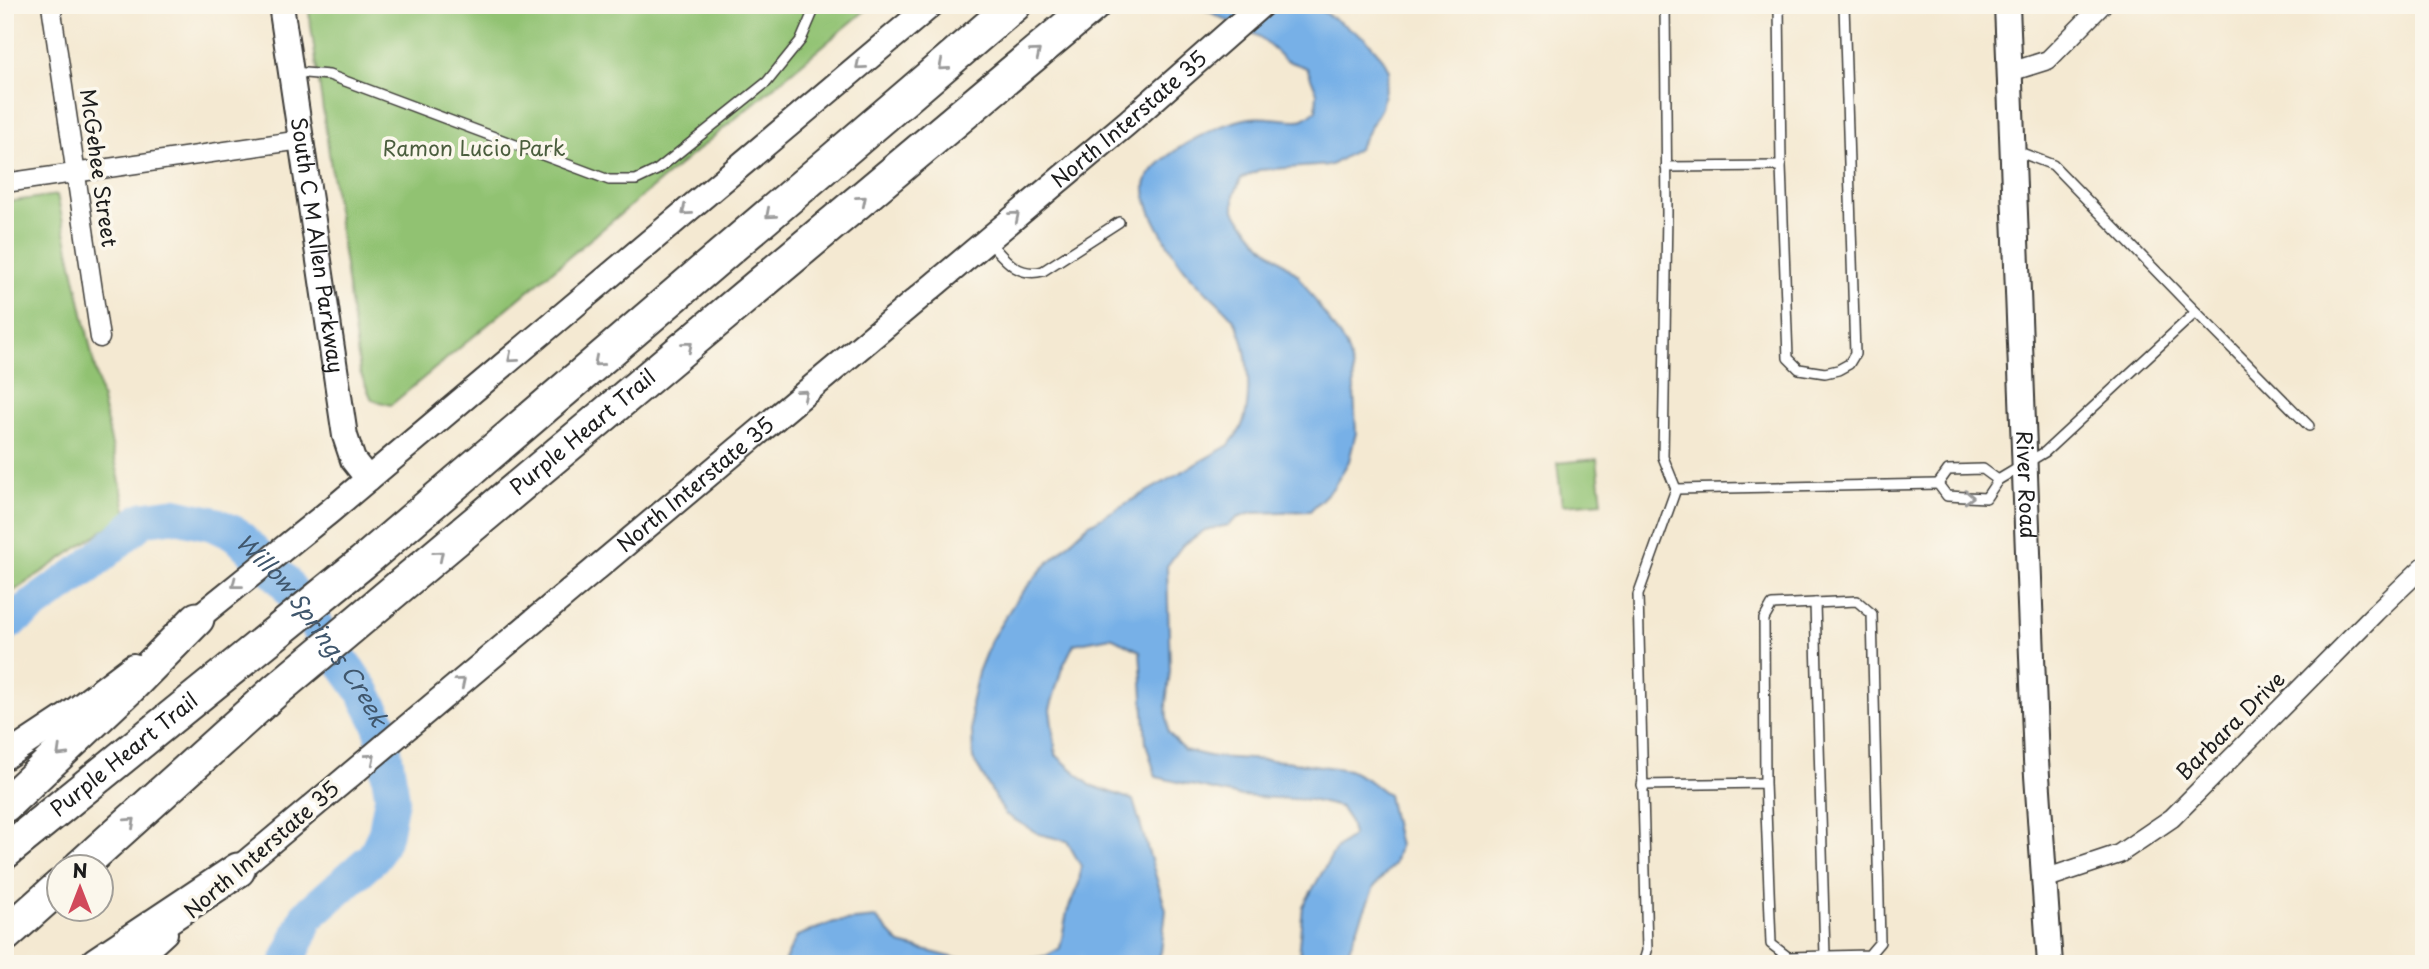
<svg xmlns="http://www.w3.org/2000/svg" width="2429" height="969" font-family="'Playpen Sans',sans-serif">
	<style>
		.green { fill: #91c272; stroke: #566f47; stroke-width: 2 }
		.water { fill: #77b0e7; stroke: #4a6682; stroke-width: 2 }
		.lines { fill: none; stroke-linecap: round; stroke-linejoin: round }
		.river { stroke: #77b0e7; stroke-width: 35 }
		.lane-casing { stroke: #3c3b37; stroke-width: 12 }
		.street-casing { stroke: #3c3b37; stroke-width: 21 }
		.secondary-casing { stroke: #3c3b37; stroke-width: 28 }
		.highway-casing { stroke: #3c3b37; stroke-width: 37 }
		.lane { stroke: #fff; stroke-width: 9 }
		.street { stroke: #fff; stroke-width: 18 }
		.secondary { stroke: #fff; stroke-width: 24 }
		.highway { stroke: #fff; stroke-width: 33 }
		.oneway { stroke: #999 }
		.labels { text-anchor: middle; stroke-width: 7; stroke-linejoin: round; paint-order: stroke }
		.street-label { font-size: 21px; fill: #1c1c1c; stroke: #fbf7ec }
		.park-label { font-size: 21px; fill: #4b5e3e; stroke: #fbf7ec }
		.water-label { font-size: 23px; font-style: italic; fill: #40576d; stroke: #fbf7ec }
	</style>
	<rect width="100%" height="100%" fill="#fbf7ec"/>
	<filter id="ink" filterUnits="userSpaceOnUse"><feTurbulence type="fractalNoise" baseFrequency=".0143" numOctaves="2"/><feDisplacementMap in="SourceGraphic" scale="14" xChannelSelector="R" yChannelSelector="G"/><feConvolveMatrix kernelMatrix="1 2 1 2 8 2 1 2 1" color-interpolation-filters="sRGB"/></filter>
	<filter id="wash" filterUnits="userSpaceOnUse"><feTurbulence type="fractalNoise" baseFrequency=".00686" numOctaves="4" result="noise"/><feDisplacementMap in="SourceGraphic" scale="28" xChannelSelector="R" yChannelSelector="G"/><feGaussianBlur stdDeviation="1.57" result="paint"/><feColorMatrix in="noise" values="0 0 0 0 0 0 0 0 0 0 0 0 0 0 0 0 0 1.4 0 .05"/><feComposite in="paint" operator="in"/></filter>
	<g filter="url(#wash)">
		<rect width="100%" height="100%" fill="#f4e9d2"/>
		<g class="green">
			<polygon points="308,5 872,5 391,405 372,400 360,372"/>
			<polygon points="57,195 127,514 5,597 5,202"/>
			<polygon points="1597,459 1602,502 1562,505 1557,463"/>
		</g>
		<path class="water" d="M1196 5H1312L1365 38 1382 57 1389 70 1381 108 1358 149 1331 165 1259 170 1241 179 1234 195V211L1260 243 1298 275 1346 346 1353 369 1356 433 1349 461 1333 488 1310 511 1252 513 1237 518 1229 525 1205 530 1182 546 1167 566 1170 671 1166 704 1168 732 1184 750 1213 757 1285 761 1349 770 1367 779 1388 795 1399 846 1394 864 1374 887 1349 949 1352 964H1302L1299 945 1303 906 1335 850 1353 835 1350 822 1340 807 1310 800 1239 796 1156 777 1146 743 1140 651 1111 637 1074 644 1062 668 1050 709 1056 755 1090 785 1133 800 1166 910 1161 952 1156 964H783L797 936 834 922 876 918 900 944 955 958 1029 959 1046 956 1060 948 1067 912 1079 883 1081 866 1067 841 1039 834 1005 814 973 759 971 704 978 672 991 640 1016 600 1042 569 1088 525 1229 445C1232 440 1238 434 1241 428 1253 403 1249 348 1236 323 1227 308 1200 288 1188 273 1174 257 1136 198 1147 179 1162 151 1220 123 1250 118 1264 115 1295 123 1303 119 1308 117 1312 113 1316 110L1317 93 1307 68 1285 60 1260 37Z"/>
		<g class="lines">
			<path class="river" id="s1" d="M5 625 89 566 143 519 173 515 214 524 236 534 284 581 363 691 380 724 392 796 385 834 374 857 307 916 287 964"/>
		</g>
	</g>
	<g filter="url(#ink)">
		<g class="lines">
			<defs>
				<g id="lane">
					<polyline points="1779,5 1781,166 1788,358 1799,369 1825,373 1838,370 1849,364 1855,354 1844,5"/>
					<polyline points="293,72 329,75 609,180 636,180 657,170 767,82 801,40 816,5"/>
					<polyline points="1666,167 1781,166"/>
					<path d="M988 241C1005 259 1017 278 1043 271L1119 222"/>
					<polyline points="2196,312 2309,426"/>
					<polyline points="1938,484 1947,496 1986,498 1998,480 2045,452 2196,312 2053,165 2014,150"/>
					<polyline points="1938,484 1948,470 1983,469 1998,480"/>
					<polyline points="1676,489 1938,484"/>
					<polyline points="1815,603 1825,956"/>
					<polyline points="1642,785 1765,783 1764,619 1772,605 1857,601 1872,614 1880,942 1869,955 1788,957 1771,944 1765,783"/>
					<polyline points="1643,964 1647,951 1638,595 1676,489 1663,457 1667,213 1665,5"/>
				</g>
				<g id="street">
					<polyline points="51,5 100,338"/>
					<polyline points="2010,72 2048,60 2102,5"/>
					<polyline points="5,183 301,140"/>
					<polyline points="2044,879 2119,854 2172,818 2376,612 2424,566"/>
				</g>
				<g id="secondary">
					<path id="s2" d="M281 5 345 436 353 460 368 479"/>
					<path id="s3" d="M2007 5 2036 761 2050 964"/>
					<polyline points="185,628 329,512 931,5"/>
					<polyline points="5,757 67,716 133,666"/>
					<path id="s4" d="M224 881 1127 123 1261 5"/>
					<polyline points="131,964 165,933"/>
				</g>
				<g id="highway">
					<polyline points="5,805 130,687 197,619"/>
					<path id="s5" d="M5 852 362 563 1014 5"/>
					<path id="s6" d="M80 867 275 691 1093 5"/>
					<polyline points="5,935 60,886"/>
					<polyline points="97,964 238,870"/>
				</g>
			</defs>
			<use href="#lane" class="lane-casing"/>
			<use href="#street" class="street-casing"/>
			<use href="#secondary" class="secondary-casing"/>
			<use href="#highway" class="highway-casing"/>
			<use href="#lane" class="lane"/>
			<use href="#street" class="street"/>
			<use href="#secondary" class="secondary"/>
			<use href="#highway" class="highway"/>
		</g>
		<defs><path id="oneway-chevron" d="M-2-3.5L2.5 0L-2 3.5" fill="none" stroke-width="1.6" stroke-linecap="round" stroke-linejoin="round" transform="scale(1.75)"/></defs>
		<g class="oneway">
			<use href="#oneway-chevron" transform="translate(1036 53) rotate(-40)"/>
			<use href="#oneway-chevron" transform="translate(860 65) rotate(140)"/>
			<use href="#oneway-chevron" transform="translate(943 66) rotate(139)"/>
			<use href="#oneway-chevron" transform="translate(862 200) rotate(-40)"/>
			<use href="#oneway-chevron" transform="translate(686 211) rotate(140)"/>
			<use href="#oneway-chevron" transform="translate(770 214) rotate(139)"/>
			<use href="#oneway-chevron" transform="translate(1015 216) rotate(-40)"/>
			<use href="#oneway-chevron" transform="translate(688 346) rotate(-40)"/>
			<use href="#oneway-chevron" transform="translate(512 358) rotate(140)"/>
			<use href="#oneway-chevron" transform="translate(598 362) rotate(139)"/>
			<use href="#oneway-chevron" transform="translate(803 394) rotate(-40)"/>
			<use href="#oneway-chevron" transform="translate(1969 497) rotate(2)"/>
			<use href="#oneway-chevron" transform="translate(439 555) rotate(-40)"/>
			<use href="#oneway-chevron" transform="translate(236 584) rotate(142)"/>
			<use href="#oneway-chevron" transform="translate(461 682) rotate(-40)"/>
			<use href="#oneway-chevron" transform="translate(61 752) rotate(136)"/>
			<use href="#oneway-chevron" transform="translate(371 758) rotate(-40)"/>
			<use href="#oneway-chevron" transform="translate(131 822) rotate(-42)"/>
		</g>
	</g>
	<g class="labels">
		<g class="street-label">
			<text dy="7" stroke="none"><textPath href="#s4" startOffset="1183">North Interstate 35</textPath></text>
			<text transform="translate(98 168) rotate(82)" y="7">McGehee Street</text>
			<text dy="7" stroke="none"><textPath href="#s2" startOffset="243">South C M Allen Parkway</textPath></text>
			<text dy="7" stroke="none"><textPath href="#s6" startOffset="665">Purple Heart Trail</textPath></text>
			<text dy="7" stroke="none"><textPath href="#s4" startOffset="616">North Interstate 35</textPath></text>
			<text dy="7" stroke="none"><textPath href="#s3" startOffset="480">River Road</textPath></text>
			<text transform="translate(2231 726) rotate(-45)" y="7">Barbara Drive</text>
			<text dy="7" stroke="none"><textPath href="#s5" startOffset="154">Purple Heart Trail</textPath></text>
			<text transform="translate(262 850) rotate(-41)" y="7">North Interstate 35</text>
		</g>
		<g class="park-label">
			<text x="474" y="156">Ramon Lucio Park</text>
		</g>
		<g class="water-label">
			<text dy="8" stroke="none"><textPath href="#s1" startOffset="394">Willow Springs Creek</textPath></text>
		</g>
	</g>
	<rect width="2429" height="969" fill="none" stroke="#fbf7ec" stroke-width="28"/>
	<g transform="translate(80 888)"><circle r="33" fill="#fbf7ec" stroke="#a29f99" stroke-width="2"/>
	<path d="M0-5L12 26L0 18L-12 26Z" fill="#d1495b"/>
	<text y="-10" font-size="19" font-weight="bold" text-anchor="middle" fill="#1c1c1c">N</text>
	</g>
</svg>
